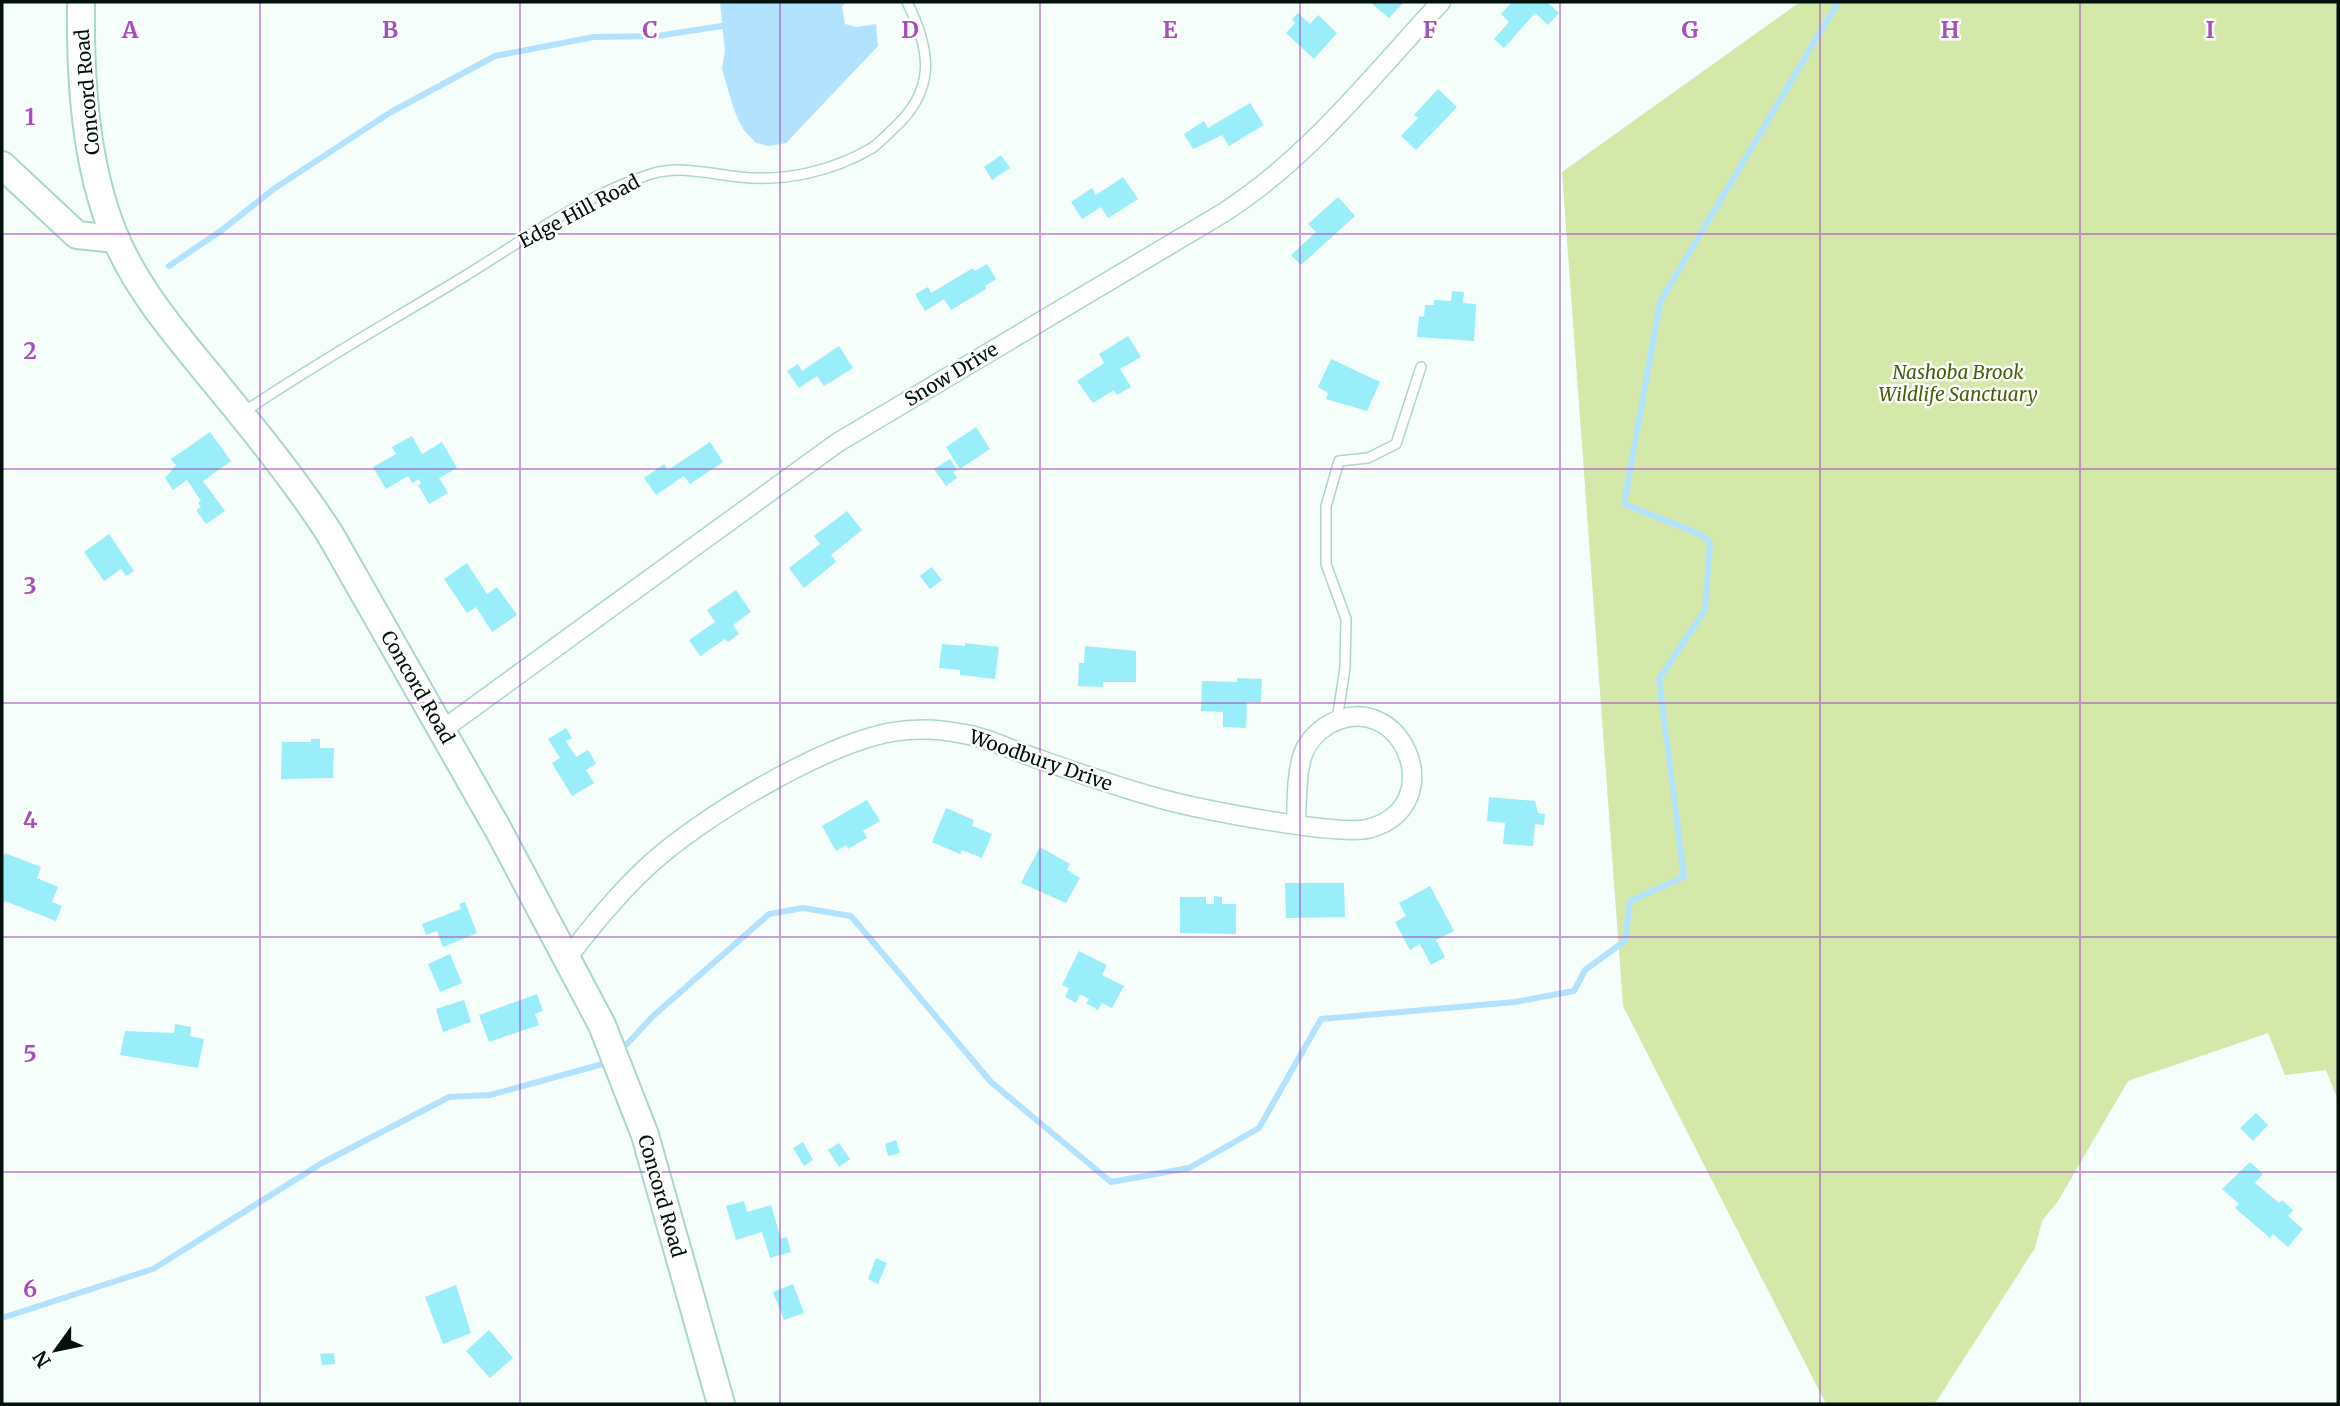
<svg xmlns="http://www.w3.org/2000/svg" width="2340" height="1406" font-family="Merriweather,serif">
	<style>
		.green { fill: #d3e8a9 }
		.water { fill: #b3e2fe }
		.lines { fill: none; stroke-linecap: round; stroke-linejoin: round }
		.stream { stroke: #b3e2fe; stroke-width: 6 }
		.building { fill: #9aeef9 }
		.lane-casing { stroke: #aad7cd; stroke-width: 12 }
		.street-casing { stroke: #aad7cd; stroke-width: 21 }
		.secondary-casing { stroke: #aad7cd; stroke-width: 30 }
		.lane { stroke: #fff; stroke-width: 9 }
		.street { stroke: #fff; stroke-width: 18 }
		.secondary { stroke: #fff; stroke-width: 26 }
		.grid { fill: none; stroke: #a44fbe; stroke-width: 2; stroke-opacity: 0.55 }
		.labels { text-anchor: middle; stroke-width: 5; stroke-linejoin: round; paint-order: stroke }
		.street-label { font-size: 19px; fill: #02110d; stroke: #fff }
		.park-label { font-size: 19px; font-style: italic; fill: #4a5e07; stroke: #fff }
		.grid-label { font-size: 23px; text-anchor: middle; font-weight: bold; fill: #a44fbe; stroke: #fff; stroke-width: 5; stroke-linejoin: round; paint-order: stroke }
	</style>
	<rect width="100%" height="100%" fill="#f5fefb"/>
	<polygon class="green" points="1800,2 2338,2 2338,1100 2326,1070 2285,1075 2268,1033 2128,1081 2058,1201 2042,1221 2035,1248 1936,1402 1931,1404 1826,1404 1623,1006 1562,172"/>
	<polygon class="water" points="720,2 846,2 842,7 845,24 857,27 876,24 878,46 786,143 769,146 756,143 743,129 734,110 722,69 725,51"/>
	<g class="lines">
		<g class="stream">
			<polyline points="169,266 222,230 275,188 391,112 495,56 594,37 657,36 722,26"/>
			<polyline points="627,1044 652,1017 769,914 803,908 851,916 991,1082 1111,1182 1189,1168 1259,1128 1321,1019 1515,1002 1574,991 1585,970 1625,941 1630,901 1684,877 1659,679 1705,610 1710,543 1702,535 1624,504 1660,302 1838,2"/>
			<polyline points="2,1318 153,1269 322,1163 449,1097 490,1095 603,1064"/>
		</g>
	</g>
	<g class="building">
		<polygon points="1370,2 1404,2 1389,18"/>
		<polygon points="1512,2 1547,2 1559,13 1548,25 1535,13 1504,48 1494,39 1509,22 1501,14"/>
		<polygon points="1298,13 1310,24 1318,15 1337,33 1314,59 1286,33 1295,23 1292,19"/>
		<polygon points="1438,89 1457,107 1416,150 1401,136 1418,118 1414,115"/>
		<polygon points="1250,103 1264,125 1229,146 1222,135 1193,149 1184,134 1204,121 1208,128"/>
		<polygon points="1001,155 1010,168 992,180 984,167"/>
		<polygon points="1123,177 1138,199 1108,218 1101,207 1082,219 1071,202 1092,188 1096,195"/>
		<polygon points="1338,197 1355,216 1301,265 1291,255 1316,232 1308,224"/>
		<polygon points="987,264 996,279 985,286 986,289 951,310 944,299 925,311 915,294 928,287 931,293 973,268 975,271"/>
		<polygon points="1452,291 1464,292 1463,303 1476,304 1474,341 1417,337 1419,316 1424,317 1425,305 1434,305 1434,300 1451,301"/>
		<polygon points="1128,336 1141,357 1120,369 1131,387 1117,395 1114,390 1093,403 1077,381 1104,363 1099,354"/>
		<polygon points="839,346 853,368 824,386 817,376 799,388 787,371 798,364 802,371"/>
		<polygon points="1331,359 1380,382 1367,411 1326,399 1328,393 1318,387"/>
		<polygon points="976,427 990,449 960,469 946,447"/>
		<polygon points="210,432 231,461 203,481 225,511 206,524 196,510 201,507 198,503 201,501 187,480 173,490 165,478 176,465 171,459"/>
		<polygon points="412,436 422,454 442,442 457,468 439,478 448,493 429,504 418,485 421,484 419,479 412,483 408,476 386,489 373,467 396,454 392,447"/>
		<polygon points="710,442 723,462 690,484 684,476 656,495 644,478 664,464 668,470"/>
		<polygon points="950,459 957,470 953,472 957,478 946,486 934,469"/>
		<polygon points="847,511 862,530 831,555 836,562 804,588 789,568 820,544 814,536"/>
		<polygon points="109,534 134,571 126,576 121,569 104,581 84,552"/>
		<polygon points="467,563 487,594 497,587 517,615 492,632 476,607 467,613 444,579"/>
		<polygon points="932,567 942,580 930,589 920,576"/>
		<polygon points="736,590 751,612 733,625 739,634 728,642 725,639 700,656 689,640 715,622 707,610"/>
		<polygon points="965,643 999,647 995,679 960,675 960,670 939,668 942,644 965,646"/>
		<polygon points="1085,646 1136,651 1136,682 1103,682 1103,687 1078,686 1079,663 1084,663"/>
		<polygon points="1237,678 1262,679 1261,702 1247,702 1246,728 1223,727 1223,712 1201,711 1202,681 1237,682"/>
		<polygon points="566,728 572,738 566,741 576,757 588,750 596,764 586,770 594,783 572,796 552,763 560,758 548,739"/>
		<polygon points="311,739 320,739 320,748 334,748 333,778 281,779 282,742 311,742"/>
		<polygon points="1489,797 1535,801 1538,813 1545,814 1544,825 1535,824 1533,846 1503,844 1505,823 1487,821"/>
		<polygon points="867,800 880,821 863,831 867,838 848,849 846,845 836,851 822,826"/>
		<polygon points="946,808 974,820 972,826 992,834 982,858 962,850 960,854 932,842"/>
		<polygon points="1040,847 1070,864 1067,870 1080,878 1066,903 1021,883"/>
		<polygon points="5,853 41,867 37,878 58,887 52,902 62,906 56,921 5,901 2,904 2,860"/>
		<polygon points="1285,883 1344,883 1345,917 1286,918"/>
		<polygon points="1430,886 1454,931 1436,940 1445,957 1431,965 1420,944 1410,950 1395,922 1406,916 1399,903"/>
		<polygon points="1214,896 1222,897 1222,904 1236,904 1236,934 1180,933 1180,897 1206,897 1206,904 1214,904"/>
		<polygon points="465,902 477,933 443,947 437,931 426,935 422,924 461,909 459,904"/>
		<polygon points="1079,951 1107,965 1102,975 1124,986 1112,1008 1102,1003 1098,1010 1086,1003 1089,999 1080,994 1076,1003 1065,997 1069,988 1062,985"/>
		<polygon points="450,954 462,983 440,992 428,964"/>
		<polygon points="537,994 543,1011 535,1014 539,1025 489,1042 479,1015"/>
		<polygon points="464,1000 471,1022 443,1032 436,1009"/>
		<polygon points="175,1024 191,1027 190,1036 204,1039 198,1068 120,1055 125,1031 174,1033"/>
		<polygon points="2256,1113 2268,1125 2253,1141 2240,1128"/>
		<polygon points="896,1140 900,1153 888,1156 885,1144"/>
		<polygon points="803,1142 813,1160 804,1166 793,1148"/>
		<polygon points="839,1143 850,1159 839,1167 828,1150"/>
		<polygon points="2250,1162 2263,1174 2255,1183 2279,1203 2282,1200 2293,1210 2288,1216 2303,1229 2288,1247 2273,1234 2270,1238 2235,1208 2239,1204 2222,1189"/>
		<polygon points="744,1201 747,1212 771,1205 781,1239 787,1237 791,1252 770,1258 762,1232 736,1240 726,1206"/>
		<polygon points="876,1258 887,1263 878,1284 868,1279"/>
		<polygon points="793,1284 804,1313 784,1320 773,1292"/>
		<polygon points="456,1285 471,1333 443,1344 425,1297"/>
		<polygon points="489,1330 513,1358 490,1378 466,1351"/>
		<polygon points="334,1353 335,1364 322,1365 320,1354"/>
	</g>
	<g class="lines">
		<defs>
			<g id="lane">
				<path d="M244 412C316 363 391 321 465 276 524 240 584 195 651 174 681 165 710 174 740 177 785 182 833 171 872 148 879 143 886 136 892 130 936 91 932 52 907 2"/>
				<polyline points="1337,720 1345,668 1346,619 1326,564 1326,506 1339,461 1368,458 1396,444 1421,367"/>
			</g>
			<g id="street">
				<path d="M442 730 837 443 1223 213C1309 158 1372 76 1441 2"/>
				<path d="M568 957C593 925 617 895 647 867 699 818 822 745 892 732 916 728 941 729 964 734 985 737 1007 748 1027 755 1070 770 1114 786 1158 798 1194 808 1342 838 1371 828 1452 804 1400 684 1328 725 1316 732 1306 744 1302 757 1296 778 1297 801 1296 823"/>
			</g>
			<g id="secondary">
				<path d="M81 2C80 80 85 165 115 237 138 291 177 336 214 381 255 431 295 480 330 534L499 831 602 1025 645 1135 721 1404"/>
				<polyline points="2,165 77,235 116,239"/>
			</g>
		</defs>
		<use href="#lane" class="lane-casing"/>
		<use href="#street" class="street-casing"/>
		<use href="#secondary" class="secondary-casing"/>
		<use href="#lane" class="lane"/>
		<use href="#street" class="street"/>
		<use href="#secondary" class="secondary"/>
	</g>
	<path class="grid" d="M260 2V1404M520 2V1404M780 2V1404M1040 2V1404M1300 2V1404M1560 2V1404M1820 2V1404M2080 2V1404M2 234H2338M2 469H2338M2 703H2338M2 937H2338M2 1172H2338"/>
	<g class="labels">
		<g class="street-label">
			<text transform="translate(87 92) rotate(-95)" y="7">Concord Road</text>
			<text transform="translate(579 211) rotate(-28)" y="7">Edge Hill Road</text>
			<text transform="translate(951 374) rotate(-31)" y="7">Snow Drive</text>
			<text transform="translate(418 687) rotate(60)" y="7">Concord Road</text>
			<text transform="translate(1041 760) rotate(19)" y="7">Woodbury Drive</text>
			<text transform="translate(662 1196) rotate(74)" y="7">Concord Road</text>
		</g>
		<g class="park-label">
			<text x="1958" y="379">Nashoba Brook<tspan x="1958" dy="22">Wildlife Sanctuary</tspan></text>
		</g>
	</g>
	<g class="grid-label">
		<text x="130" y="38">A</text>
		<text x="390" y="38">B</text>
		<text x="650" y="38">C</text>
		<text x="910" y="38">D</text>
		<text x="1170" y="38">E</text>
		<text x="1430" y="38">F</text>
		<text x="1690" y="38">G</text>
		<text x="1950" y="38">H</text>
		<text x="2210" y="38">I</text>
		<text x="30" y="125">1</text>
		<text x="30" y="359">2</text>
		<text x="30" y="594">3</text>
		<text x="30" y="828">4</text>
		<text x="30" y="1062">5</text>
		<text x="30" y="1297">6</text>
	</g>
	<rect width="2340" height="1406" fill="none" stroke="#02110d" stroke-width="7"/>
	<g transform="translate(56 1350) rotate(237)" stroke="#ffffff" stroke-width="5" paint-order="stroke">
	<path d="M0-5L12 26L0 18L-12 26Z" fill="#02110d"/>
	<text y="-10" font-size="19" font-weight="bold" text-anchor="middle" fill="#02110d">N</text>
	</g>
</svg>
